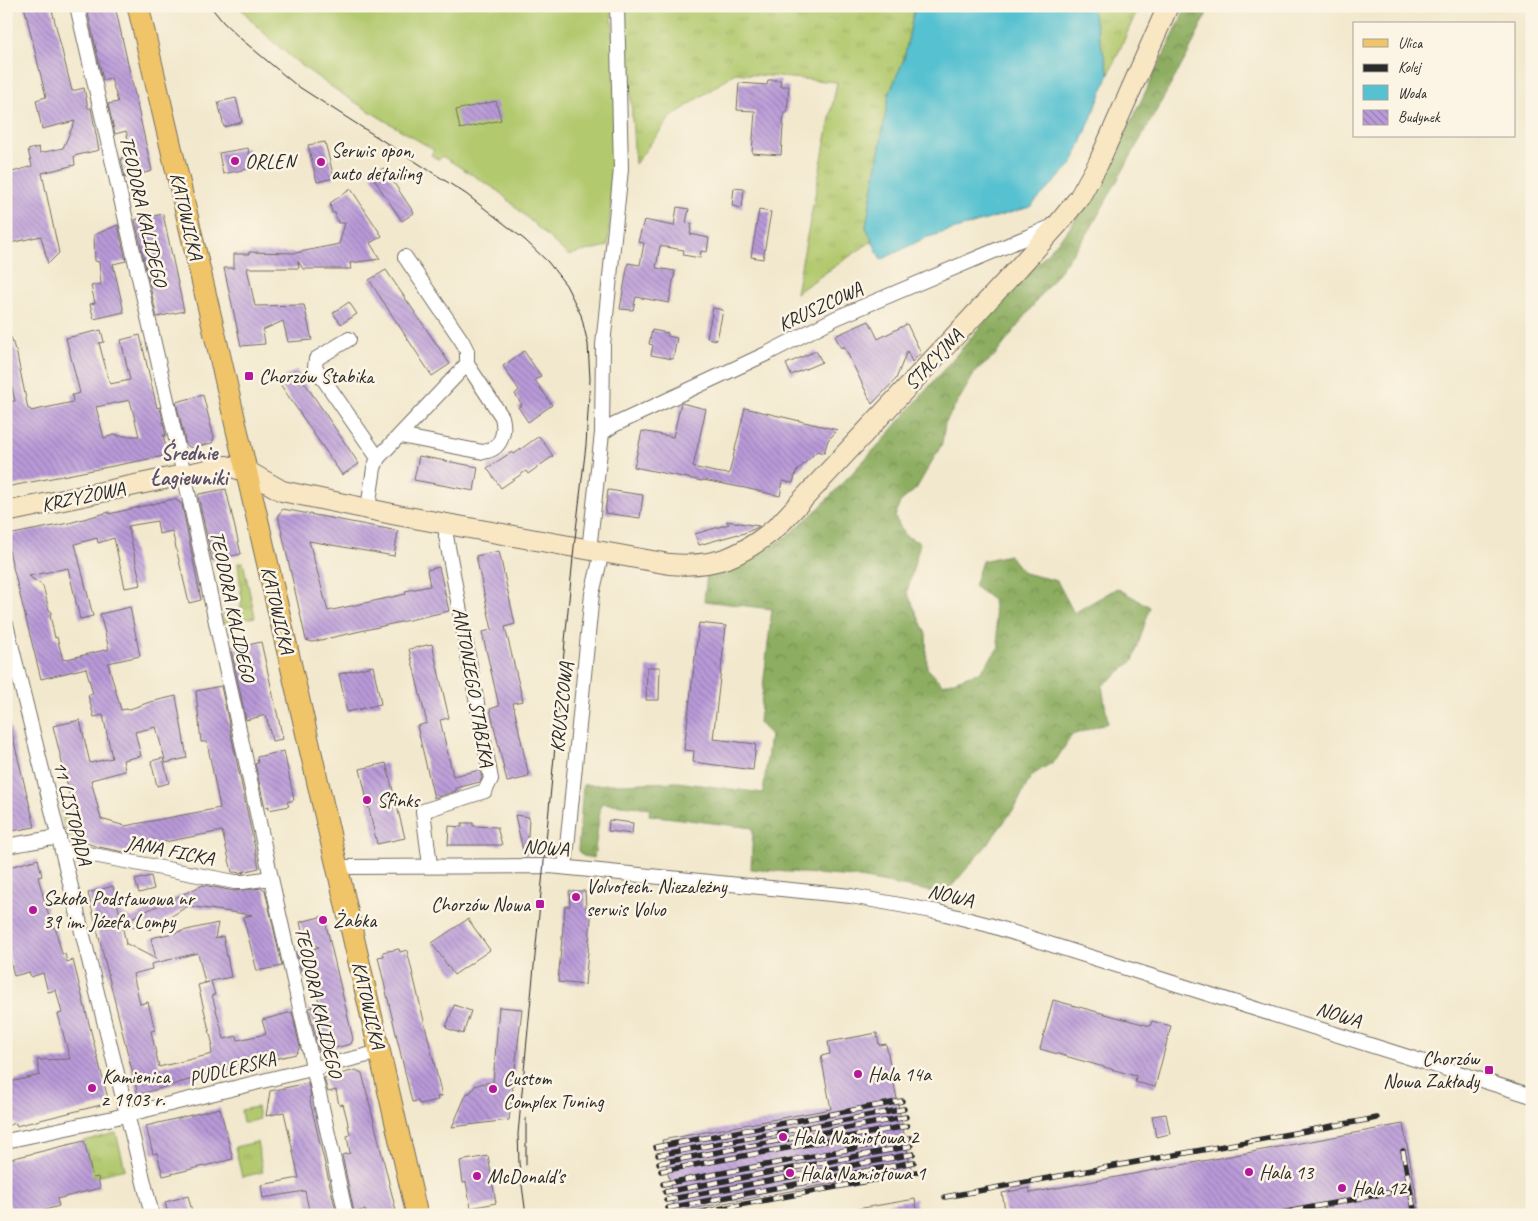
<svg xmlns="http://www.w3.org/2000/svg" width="1538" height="1221" font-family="Caveat,sans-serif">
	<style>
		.grass { fill: url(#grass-tufts); stroke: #6e7a4c }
		.forest { fill: url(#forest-crowns); stroke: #5c6c46 }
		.garden { fill: #b2c96e; stroke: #6e7a4c }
		.water { fill: #56c1d0; stroke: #40767e }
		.building { fill: url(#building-back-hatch); fill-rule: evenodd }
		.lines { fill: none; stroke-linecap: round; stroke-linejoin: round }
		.street-casing { stroke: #716d64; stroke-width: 16 }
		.secondary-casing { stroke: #716d64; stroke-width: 22 }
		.primary-casing { stroke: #716d64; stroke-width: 23 }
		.street { stroke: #fff; stroke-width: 14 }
		.secondary { stroke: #f9e7c3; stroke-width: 20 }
		.primary { stroke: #f0c469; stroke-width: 21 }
		.tram { stroke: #2b2b2b; stroke-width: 1 }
		.rail-casing { stroke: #2b2b2b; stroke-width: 5.5 }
		.rail { stroke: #fcf5e5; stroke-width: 4; stroke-dasharray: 11; stroke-linecap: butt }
		.poi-dot { fill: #b5179e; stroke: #fcf5e5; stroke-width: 2 }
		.labels { text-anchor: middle; stroke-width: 5; stroke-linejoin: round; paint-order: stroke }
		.poi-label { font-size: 20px; fill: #2b2b2b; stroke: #fcf5e5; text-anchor: start }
		.street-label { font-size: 20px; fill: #2b2b2b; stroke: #fcf5e5 }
		.quarter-label { font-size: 22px; font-weight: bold; fill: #5d5268; stroke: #fcf5e5 }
	</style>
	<defs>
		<pattern id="grass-tufts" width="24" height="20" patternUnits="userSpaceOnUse" patternTransform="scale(1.25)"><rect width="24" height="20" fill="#b2c96e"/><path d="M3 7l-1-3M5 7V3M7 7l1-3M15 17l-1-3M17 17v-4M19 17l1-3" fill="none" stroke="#99ad5f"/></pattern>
		<pattern id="forest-crowns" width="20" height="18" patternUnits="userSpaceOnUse" patternTransform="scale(1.25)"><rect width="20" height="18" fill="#8dad61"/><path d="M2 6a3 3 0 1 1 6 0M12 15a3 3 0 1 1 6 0" fill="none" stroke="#738d50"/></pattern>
		<pattern id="building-back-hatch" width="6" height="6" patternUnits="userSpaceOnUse" patternTransform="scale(1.25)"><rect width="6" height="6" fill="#b99ad9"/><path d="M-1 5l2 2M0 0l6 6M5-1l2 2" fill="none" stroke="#977eb0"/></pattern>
	</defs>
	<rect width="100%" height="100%" fill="#fcf5e5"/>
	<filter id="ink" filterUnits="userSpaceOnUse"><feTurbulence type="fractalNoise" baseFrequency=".02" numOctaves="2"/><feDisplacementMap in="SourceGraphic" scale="10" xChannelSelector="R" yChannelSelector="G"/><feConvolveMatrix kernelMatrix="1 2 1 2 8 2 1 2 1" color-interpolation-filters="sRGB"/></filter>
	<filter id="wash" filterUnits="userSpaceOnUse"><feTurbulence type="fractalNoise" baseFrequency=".0096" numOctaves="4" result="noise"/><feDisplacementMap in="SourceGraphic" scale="20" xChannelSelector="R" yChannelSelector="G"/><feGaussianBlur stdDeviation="1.12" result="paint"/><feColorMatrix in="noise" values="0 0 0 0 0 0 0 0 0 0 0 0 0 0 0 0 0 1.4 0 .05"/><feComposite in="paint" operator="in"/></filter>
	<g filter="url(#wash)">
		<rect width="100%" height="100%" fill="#f2e8cd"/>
		<g class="grass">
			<polygon points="625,6 915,6 904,59 889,94 866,227 872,241 796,293 837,82 735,73 670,118 635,164"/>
			<polygon points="1091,6 1139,6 1109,74"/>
			<polygon points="243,562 255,617 223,623 222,615 240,609 242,601 238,563"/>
			<path d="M66 809 75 843C64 838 63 821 61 810Z"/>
			<polygon points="116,1133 125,1169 69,1183 66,1171 90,1165 84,1141"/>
			<polygon points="257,1142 263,1172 242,1177 235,1147"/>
		</g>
		<polygon class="forest" points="1186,6 1210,6 1189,52 1088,233 994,357 976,371 945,423 942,444 916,489 900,502 895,517 904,535 920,543 907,592 926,634 927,668 943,685 981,671 999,647 993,600 974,586 982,561 1009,555 1024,573 1057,581 1074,613 1117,588 1150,607 1133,661 1102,686 1108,723 1072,735 1056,760 1031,776 1016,806 986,846 945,894 854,877 751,869 753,828 649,815 650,808 601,803 594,858 583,856 578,851 583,785 677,782 763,793 770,735 759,722 772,609 704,601 707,574 736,568 786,537 819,508 885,438 988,318 1069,229 1108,168 1175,32"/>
		<g class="garden">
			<path d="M239 6H611L618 100 608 246 568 255 497 190 442 156 439 160 431 155 434 150C365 108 291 69 239 6Z"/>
			<polygon points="257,1107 259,1119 243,1123 241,1110"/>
		</g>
		<polygon class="water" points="915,6 1091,6 1109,74 1073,163 1030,207 925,238 881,260 866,227 889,94 904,59"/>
		<g id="blocks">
			<g class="building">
				<polygon points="24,6 51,6 72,91 84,88 88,108 91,108 99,150 74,156 75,165 42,173 59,253 48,264 41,236 6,244 6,174 32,166 28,150 39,147 40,153 63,148 75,121 42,129 36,100 46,97"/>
				<polygon points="97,6 115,6 152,171 125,178 121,158 132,156 129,143 126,131 115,134 108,104 118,102 111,78 103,80 87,9"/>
				<polygon points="768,80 781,80 780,86 789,86 787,113 784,113 781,155 752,153 755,111 737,110 739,83 767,85"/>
				<polygon points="236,98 242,122 224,127 218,102"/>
				<polygon points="496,101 501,120 460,129 456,110"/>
				<polygon points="325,142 334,178 317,182 308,145"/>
				<polygon points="248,148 252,168 223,174 219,153"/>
				<polygon points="384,168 414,213 402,221 371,175"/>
				<polygon points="734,188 744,189 742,208 732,206"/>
				<polygon points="351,189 382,236 370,243 380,259 350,263 351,269 303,269 298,261 299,268 247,268 255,306 304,305 312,340 288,342 283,321 263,330 265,344 241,346 224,268 234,268 234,254 249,254 249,252 295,253 339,244 345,223 338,223 335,213 332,213 330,203"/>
				<polygon points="677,207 689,209 686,223 692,224 690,234 709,238 707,252 701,251 700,258 683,255 684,250 660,246 656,268 675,271 669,303 636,297 633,310 620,309 628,263 640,265 644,243 638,242 644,220 674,226"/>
				<polygon points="759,210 771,212 763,259 751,257"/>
				<polygon points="163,214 184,311 157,317 135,220"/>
				<polygon points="118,225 126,261 113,264 124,312 94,319 90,304 95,303 91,286 101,284 99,262 95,261 94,235"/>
				<polygon points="386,270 450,364 432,376 369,280"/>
				<polygon points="349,302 357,314 341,324 333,313"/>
				<polygon points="713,308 723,310 717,340 707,338"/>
				<polygon points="869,321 878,339 907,324 921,353 912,362 907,351 896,379 872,404 844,346 841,348 835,336"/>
				<path d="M101 330 104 342 99 343 110 384 130 380 121 340 140 335 157 408 160 407 166 436 163 435 167 452 164 456 6 487V402L15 401 6 363V338L11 337 15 350H16L28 409H30L31 411 73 402 72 395 80 393 66 338ZM130 400 139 436H118L117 434 104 438 96 407Z"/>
				<polygon points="652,330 668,333 668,336 677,338 673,359 651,355 653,345 649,344"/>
				<polygon points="524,351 541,376 535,380 552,405 528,422 518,407 522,405 515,394 519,390 503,366"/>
				<polygon points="816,351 822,362 791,375 786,364"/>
				<polygon points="296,370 359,464 342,475 278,381"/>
				<polygon points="203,395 214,438 212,443 191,448 186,445 176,402"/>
				<polygon points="681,403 706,409 693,467 715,472 729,474 745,408 838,430 828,440 824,453 817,451 796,472 793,483 783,481 780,496 745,488 703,480 702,481 634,467 642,431 673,437"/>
				<polygon points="539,436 553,456 528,474 526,471 501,488 487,468 512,452 514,454"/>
				<polygon points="419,456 478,467 474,491 414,480"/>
				<polygon points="226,489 241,554 212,560 198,496 199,494"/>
				<polygon points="608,490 643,495 640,518 605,513"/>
				<polygon points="174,499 182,504 201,600 189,603 172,531 159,534 157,521 128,526 141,585 125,588 114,538 98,543 97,538 75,544 93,616 80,619 68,568 29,576 43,586 49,610 52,612 50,615 55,638 57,637 63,660 109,649 100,614 130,607 140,656 108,663 121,710 127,709 127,710 150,702 176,696 187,758 166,763 156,727 135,732 141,756 123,760 125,771 91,780 101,819 125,826 220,808 207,742 201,742 196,691 221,686 259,868 242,872 244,873 232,872 222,831 133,848 134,854 99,847 83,842 81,839 53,726 80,720 90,763 112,758 103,715 94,717 88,695 93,694 86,668 41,679 6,539 8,535 69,523 109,512 109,514"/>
				<polygon points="283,509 398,531 394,556 309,541 328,611 406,594 405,591 430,586 427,570 439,567 449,611 312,642 306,640 278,515"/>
				<polygon points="726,521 759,526 754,529 739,535 738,534 699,545 695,534 729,524"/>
				<polygon points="499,551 515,624 505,627 523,701 513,703 529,777 507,782 490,709 499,706 482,632 492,630 476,556"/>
				<polygon points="699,623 726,626 713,739 756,744 753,770 693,762 694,751 684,750"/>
				<polygon points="261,642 283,739 272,741 266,715 246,720 231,649"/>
				<polygon points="432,644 449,718 440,720 453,776 480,770 482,778 480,782 456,788 456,791 434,798 417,726 427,723 409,649"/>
				<polygon points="373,666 381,704 347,712 339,674"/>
				<polygon points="647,667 660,667 659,700 646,700"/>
				<polygon points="10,726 35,827 6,832 6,727"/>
				<polygon points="284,751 294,800 287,802 289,806 269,810 269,806 265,807 255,764 258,763 257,757"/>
				<polygon points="163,758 169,783 157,786 151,761"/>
				<polygon points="386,763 405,838 377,844 360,769"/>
				<polygon points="515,815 529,817 527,855 524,855"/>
				<polygon points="609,820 633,823 632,834 608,831"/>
				<polygon points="462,823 473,823 473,826 497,827 502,845 448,845 449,826 462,827"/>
				<polygon points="38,859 42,876 38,877 52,928 55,927 62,954 65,954 67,962 73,960 109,1103 16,1126 16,1123 6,1126 6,1083 40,1075 37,1060 70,1059 58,1014 62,1013 56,990 48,992 43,973 31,977 29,972 14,976 6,942 6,868"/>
				<polygon points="151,876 154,889 139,893 135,880"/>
				<path d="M203 885 234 891 262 888 265 890 282 966 257 971 243 917 252 915 188 906 149 930 147 923 123 929 126 944H125H127L156 959 151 938 218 923 215 939 223 936 231 977 211 981 215 995H212L224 1039 237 1036 238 1040 266 1034 262 1020 292 1012 300 1047 296 1054 216 1072 138 1095 88 893 113 886 119 911 131 918ZM198 953 205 983 209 982 198 985 213 1046H211L212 1054 159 1067 151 1031 155 1030 148 1002 140 1004 133 974 152 969 151 964Z"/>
				<polygon points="569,891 585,891 586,908 592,908 585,985 558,982 565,906 570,906"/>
				<polygon points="324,916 353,1039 351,1044 319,1052 309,1008 320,1006 316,990 313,989 310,973 302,975 297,953 319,947 301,938 303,935 300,922"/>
				<polygon points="468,919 490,950 454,975 432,943"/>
				<polygon points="399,949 400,952 407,950 442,1096 437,1097 438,1100 419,1104 418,1101 412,1102 378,957 384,956 383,952"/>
				<polygon points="1053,1000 1150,1026 1152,1021 1171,1026 1155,1087 1135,1082 1136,1076 1040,1049"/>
				<polygon points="454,1005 471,1011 463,1034 446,1028"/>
				<polygon points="499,1007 522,1009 509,1120 452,1127 467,1093 470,1093 475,1086 484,1083 493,1083"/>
				<polygon points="877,1033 879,1045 886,1044 911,1169 675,1212 662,1140 831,1109 821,1056 830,1054 828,1042"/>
				<polygon points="356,1070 362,1073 397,1215 366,1215 365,1210 354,1212 342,1155 350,1153 347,1136 350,1135 347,1119 343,1104 339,1105 336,1090 328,1092 324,1078"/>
				<polygon points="308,1083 311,1096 309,1097 337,1215 310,1215 305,1191 263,1198 261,1185 299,1178 284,1112 266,1116 270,1091"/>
				<polygon points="220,1108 233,1159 163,1176 157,1153 153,1154 146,1126"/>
				<polygon points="1166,1114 1170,1134 1156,1137 1152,1116"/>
				<polygon points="1403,1124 1420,1215 1006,1215 1002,1193 1029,1188 1030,1193"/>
				<polygon points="84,1141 93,1178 98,1177 100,1188 57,1199 59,1206 38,1212 39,1215 12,1215 6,1193 6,1160"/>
				<polygon points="488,1156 496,1203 471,1208 466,1182 463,1183 460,1161"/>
				<polygon points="188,1196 193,1215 168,1215 165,1202"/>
				<polygon points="915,1199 918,1215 858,1215 857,1209"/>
			</g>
		</g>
	</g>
	<g filter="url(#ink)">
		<use href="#blocks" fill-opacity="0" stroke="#716d64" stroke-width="1"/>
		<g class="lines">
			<defs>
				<g id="street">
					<polyline points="77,6 188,492 271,878 346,1215"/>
					<polyline points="349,339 316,359 315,367 378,458"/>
					<polyline points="602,433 603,345 621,169 617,6"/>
					<path d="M400 436 483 452C501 450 506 433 502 417L467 364"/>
					<polyline points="368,508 374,468 378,458 467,364 467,351 462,341 405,257"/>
					<polyline points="589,550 602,433 614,425 768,353 836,318 1053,226"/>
					<polyline points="6,624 152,1215"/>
					<polyline points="6,846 59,837"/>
					<polyline points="62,849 235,882 243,882 271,878"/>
					<polyline points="430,865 423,811 485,791 491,779 446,536 446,524"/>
					<polyline points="337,867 550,866 851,896 938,912 989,925 1532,1096"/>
					<polyline points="565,867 592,594 602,552"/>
					<polyline points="6,1141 113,1118 380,1052"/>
				</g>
				<path id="secondary" d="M6 512 226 466 247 471 282 491 397 515 669 564C717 568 742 556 778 526L1020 266 1058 224 1079 198 1098 164 1168 6"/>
				<polyline id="primary" points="138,6 225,378 417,1215"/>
			</defs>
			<use href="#street" class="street-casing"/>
			<use href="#secondary" class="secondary-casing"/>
			<use href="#primary" class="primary-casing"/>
			<use href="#street" class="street"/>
			<use href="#secondary" class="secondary"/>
			<use href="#primary" class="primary"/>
			<g class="tram">
				<polyline points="210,6 223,22 241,39 296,85 466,194 525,240 548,262 566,285 581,315 588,344 590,379 586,445 574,547 518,1134 519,1163 526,1215"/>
				<polyline points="526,1165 526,1118"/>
			</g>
			<defs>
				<g id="rail">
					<polyline points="656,1147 902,1101"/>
					<polyline points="1403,1151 1415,1215"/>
					<polyline points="658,1155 904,1109"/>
					<polyline points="659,1163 906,1117"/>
					<polyline points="661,1171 907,1126"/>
					<polyline points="663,1184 910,1138"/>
					<polyline points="665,1192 911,1146"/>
					<polyline points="945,1197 1377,1118"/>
					<polyline points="666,1200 913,1154"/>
					<polyline points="668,1208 914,1162"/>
					<polyline points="686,1215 916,1172"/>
					<polyline points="1271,1215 1403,1190"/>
				</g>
			</defs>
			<use href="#rail" class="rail-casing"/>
			<use href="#rail" class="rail"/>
		</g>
	</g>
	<g class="poi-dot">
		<circle cx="235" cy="161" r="5"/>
		<circle cx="321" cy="162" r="5"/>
		<rect x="244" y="371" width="10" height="10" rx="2.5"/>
		<circle cx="367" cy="800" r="5"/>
		<circle cx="576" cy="897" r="5"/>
		<rect x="535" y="899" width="10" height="10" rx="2.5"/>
		<circle cx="33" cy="910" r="5"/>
		<circle cx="323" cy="920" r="5"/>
		<rect x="1484" y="1065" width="10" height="10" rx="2.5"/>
		<circle cx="858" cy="1074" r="5"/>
		<circle cx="92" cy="1088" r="5"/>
		<circle cx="493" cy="1089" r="5"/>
		<circle cx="783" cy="1137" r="5"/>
		<circle cx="1249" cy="1172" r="5"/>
		<circle cx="790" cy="1173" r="5"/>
		<circle cx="477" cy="1176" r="5"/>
		<circle cx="1342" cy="1188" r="5"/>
	</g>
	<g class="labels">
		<g class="poi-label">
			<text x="331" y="157">Serwis opon,<tspan x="331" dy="23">auto detailing</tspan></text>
			<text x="245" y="168">ORLEN</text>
			<text x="259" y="383">Chorzów Stabika</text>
			<text x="377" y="807">Sfinks</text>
			<text x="586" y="893">Volvotech. Niezależny<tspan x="586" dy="23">serwis Volvo</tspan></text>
			<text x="43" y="905">Szkoła Podstawowa nr<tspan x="43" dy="23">39 im. Józefa Lompy</tspan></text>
			<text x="530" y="911" text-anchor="end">Chorzów Nowa</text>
			<text x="333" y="927">Żabka</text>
			<text x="1479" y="1065" text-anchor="end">Chorzów<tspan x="1479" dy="23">Nowa Zakłady</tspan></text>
			<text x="868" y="1081">Hala 14a</text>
			<text x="102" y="1083">Kamienica<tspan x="102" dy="23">z 1903 r.</tspan></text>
			<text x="503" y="1085">Custom<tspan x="503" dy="23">Complex Tuning</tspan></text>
			<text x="793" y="1144">Hala Namiotowa 2</text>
			<text x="1259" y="1179">Hala 13</text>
			<text x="800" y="1180">Hala Namiotowa 1</text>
			<text x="487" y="1183">McDonald's</text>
			<text x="1352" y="1195">Hala 12</text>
		</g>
		<g class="street-label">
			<text transform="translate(144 211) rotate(77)" y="7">TEODORA KALIDEGO</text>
			<text transform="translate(187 216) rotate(77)" y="7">KATOWICKA</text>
			<text transform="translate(820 306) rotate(-25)" y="7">KRUSZCOWA</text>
			<text transform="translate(933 359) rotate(-47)" y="7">STACYJNA</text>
			<text transform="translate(83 496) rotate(-12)" y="7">KRZYŻOWA</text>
			<text transform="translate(233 606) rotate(78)" y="7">TEODORA KALIDEGO</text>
			<text transform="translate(278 610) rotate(77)" y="7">KATOWICKA</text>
			<text transform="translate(474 687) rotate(80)" y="7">ANTONIEGO STABIKA</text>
			<text transform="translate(561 707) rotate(-84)" y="7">KRUSZCOWA</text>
			<text transform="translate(73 813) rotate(76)" y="7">11 LISTOPADA</text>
			<text transform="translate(546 847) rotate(3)" y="7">NOWA</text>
			<text transform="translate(170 850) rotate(11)" y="7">JANA FICKA</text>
			<text transform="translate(951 895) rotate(13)" y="7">NOWA</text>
			<text transform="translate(319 1002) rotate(77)" y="7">TEODORA KALIDEGO</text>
			<text transform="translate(369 1005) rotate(77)" y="7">KATOWICKA</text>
			<text transform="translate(1339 1014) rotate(17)" y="7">NOWA</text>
			<text transform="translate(232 1068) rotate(-14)" y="7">PUDLERSKA</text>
		</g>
		<g class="quarter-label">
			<text x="189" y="460">Średnie<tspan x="189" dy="25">Łagiewniki</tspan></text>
		</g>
	</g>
	<rect width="1538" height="1221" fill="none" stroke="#fcf5e5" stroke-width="25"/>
	<rect x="1353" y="22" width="162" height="115" fill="#fcf5e5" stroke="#a8a49b"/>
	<rect x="1363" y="39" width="25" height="8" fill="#f0c469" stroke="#a8a49b"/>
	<text x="1398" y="48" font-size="15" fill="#2b2b2b">Ulica</text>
	<rect x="1363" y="64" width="25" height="8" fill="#2b2b2b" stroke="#a8a49b"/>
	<text x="1398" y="72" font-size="15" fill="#2b2b2b">Kolej</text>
	<rect x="1363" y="85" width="25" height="15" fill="#56c1d0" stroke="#a8a49b"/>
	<text x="1398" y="98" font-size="15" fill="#2b2b2b">Woda</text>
	<rect x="1363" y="110" width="25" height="15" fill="url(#building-back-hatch)" stroke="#a8a49b"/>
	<text x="1398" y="122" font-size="15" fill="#2b2b2b">Budynek</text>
</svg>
